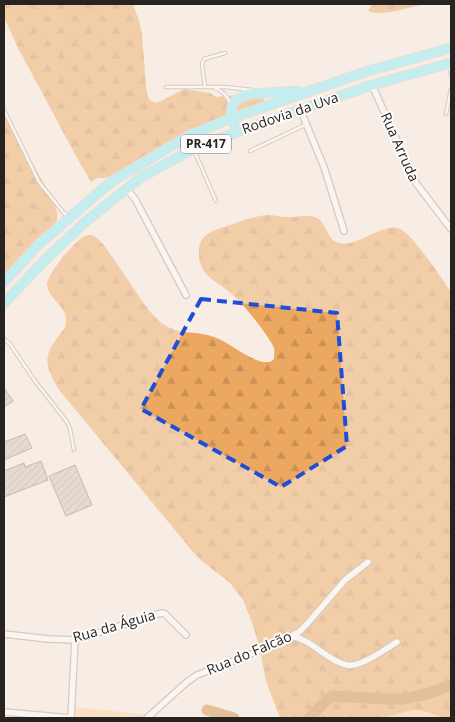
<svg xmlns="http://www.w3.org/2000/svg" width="455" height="722" font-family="'Open Sans',sans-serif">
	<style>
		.green { fill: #fed0a2 }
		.forest { fill: url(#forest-firs) }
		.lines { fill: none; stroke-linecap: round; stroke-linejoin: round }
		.river { stroke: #cb8941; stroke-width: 11 }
		.building { fill: url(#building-hatch); stroke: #867d74 }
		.service-casing { stroke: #aaa198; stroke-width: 4.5 }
		.minor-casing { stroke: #aaa198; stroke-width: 8 }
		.primary-casing { stroke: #cfcfce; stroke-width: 11 }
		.service { stroke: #fff; stroke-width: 2.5 }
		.minor { stroke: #fff; stroke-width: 5.5 }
		.primary { stroke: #86edfe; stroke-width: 9 }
		.marked { fill: none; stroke: #1d4ed8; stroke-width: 4; stroke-dasharray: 10 6; stroke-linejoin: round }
		.labels { text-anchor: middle; stroke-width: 4; stroke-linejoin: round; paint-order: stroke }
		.shield { fill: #fefcfa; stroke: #686461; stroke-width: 1 }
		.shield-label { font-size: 12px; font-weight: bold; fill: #272320 }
		.street-label { font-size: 14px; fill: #272320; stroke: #fefcfa }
	</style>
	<defs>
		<pattern id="forest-firs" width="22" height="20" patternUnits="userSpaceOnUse" patternTransform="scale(1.25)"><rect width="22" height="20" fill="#eca861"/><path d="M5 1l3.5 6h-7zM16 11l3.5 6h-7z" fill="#ca9054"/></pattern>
		<pattern id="building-hatch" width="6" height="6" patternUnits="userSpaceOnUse" patternTransform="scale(1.25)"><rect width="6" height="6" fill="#cfc5bc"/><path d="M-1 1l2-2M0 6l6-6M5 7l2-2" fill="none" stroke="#b2a9a1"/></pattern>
	</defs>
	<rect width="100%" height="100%" fill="#f8ede4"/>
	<g class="green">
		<polygon points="76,707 149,715 146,718 75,718"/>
		<path d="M417 710C429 712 440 717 451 718H384L409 711Z"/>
	</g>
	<g class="forest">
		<polygon points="4,4 133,4 139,21 142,34 146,87 148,97 151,101 157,103 184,89 210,93 216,97 239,95 257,96 264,98 265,104 251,115 121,172 105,178 97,178 91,182 77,158 17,46 4,17"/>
		<path d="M372 4H426C411 6 381 18 368 11Z"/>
		<path d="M4 113 51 196C56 207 60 214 55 227L4 277Z"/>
		<path d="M268 215C274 215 281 217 287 217 297 218 308 213 317 218 327 224 327 241 340 243 350 246 363 238 372 234 380 231 389 226 398 228 411 231 442 279 451 292V718H443L427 712 417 710 409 711 384 718H280L266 681 260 650 253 625 243 600 230 583 202 561 194 553 59 390C47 368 41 360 57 338 61 333 66 328 66 321 68 307 48 299 47 284 47 274 78 236 88 235 95 234 99 240 103 244 114 259 124 274 134 289 140 298 147 309 155 317 176 339 196 328 219 339 230 344 256 364 267 362 271 362 272 361 274 359 274 355 275 351 274 348 269 336 244 305 234 296 226 288 215 283 207 275 202 269 199 262 199 254 198 236 209 232 224 227 239 222 253 216 268 215Z"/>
	</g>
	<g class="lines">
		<g class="river">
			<polyline points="207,710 234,718"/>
			<polyline points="309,718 329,698 333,696 387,699 402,699 427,694 451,685"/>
		</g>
	</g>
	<g class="building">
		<polygon points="4,388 13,401 4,407"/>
		<polygon points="25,434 32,448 4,460 4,442"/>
		<polygon points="41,461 48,480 4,497 4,471 24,463 25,467"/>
		<polygon points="75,465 92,505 66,516 49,476"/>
	</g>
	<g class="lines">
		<defs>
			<g id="service">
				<polyline points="449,65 451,75"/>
				<polyline points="166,87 225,87 252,90"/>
				<polyline points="205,87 202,64 204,59 225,53"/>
				<path d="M215 88C223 91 227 96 230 103"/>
				<polyline points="4,110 39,182 68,218"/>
				<polyline points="446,114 451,89"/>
				<polyline points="194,150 216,201"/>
				<polyline points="250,151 305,125"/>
				<polyline points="4,339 10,344 35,381 67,422 70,429 74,450"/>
			</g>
			<g id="minor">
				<polyline points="372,85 416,183 451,229"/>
				<polyline points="300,109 324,167 344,231"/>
				<polyline points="126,188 135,199 186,295"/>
				<polyline points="4,634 48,639 75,640 161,613 165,614 186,635"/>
				<path d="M291 636C302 638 310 643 319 650 327 656 337 663 347 665 360 668 385 649 397 642"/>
				<polyline points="4,712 71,718"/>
				<polyline points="71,718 75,640"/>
				<polyline points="147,718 187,682 197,675 246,656 291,636 299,632 307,624 345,580 368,562"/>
			</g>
			<g id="primary">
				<path d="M234 124C228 108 232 99 249 94L298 91"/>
				<polyline points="4,282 38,245 111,182 188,136 232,118 368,71 451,48"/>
				<polyline points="4,303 48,257 85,222 140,178 193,149 237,132 372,85 451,63"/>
			</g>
		</defs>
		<use href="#service" class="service-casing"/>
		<use href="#minor" class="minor-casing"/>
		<use href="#primary" class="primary-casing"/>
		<use href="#service" class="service"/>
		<use href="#minor" class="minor"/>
		<use href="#primary" class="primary"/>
	</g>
	<path d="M0 0H455V722H0ZM201 299 337 313 347 446 281 487 141 409Z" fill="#f8ede4" fill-opacity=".55" fill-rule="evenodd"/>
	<path class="marked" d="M201 299 337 313 347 446 281 487 141 409Z"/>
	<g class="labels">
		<rect class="shield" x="181" y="134.5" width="50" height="19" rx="4"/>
		<g class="shield-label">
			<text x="206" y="148">PR-417</text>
		</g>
		<g class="street-label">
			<text transform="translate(290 113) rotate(-19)" y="5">Rodovia da Uva</text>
			<text transform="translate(400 147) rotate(66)" y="5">Rua Arruda</text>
			<text transform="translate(114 626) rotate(-16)" y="5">Rua da Águia</text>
			<text transform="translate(249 653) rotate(-23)" y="5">Rua do Falcão</text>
		</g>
	</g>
	<rect width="455" height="722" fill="none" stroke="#272320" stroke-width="10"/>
</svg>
